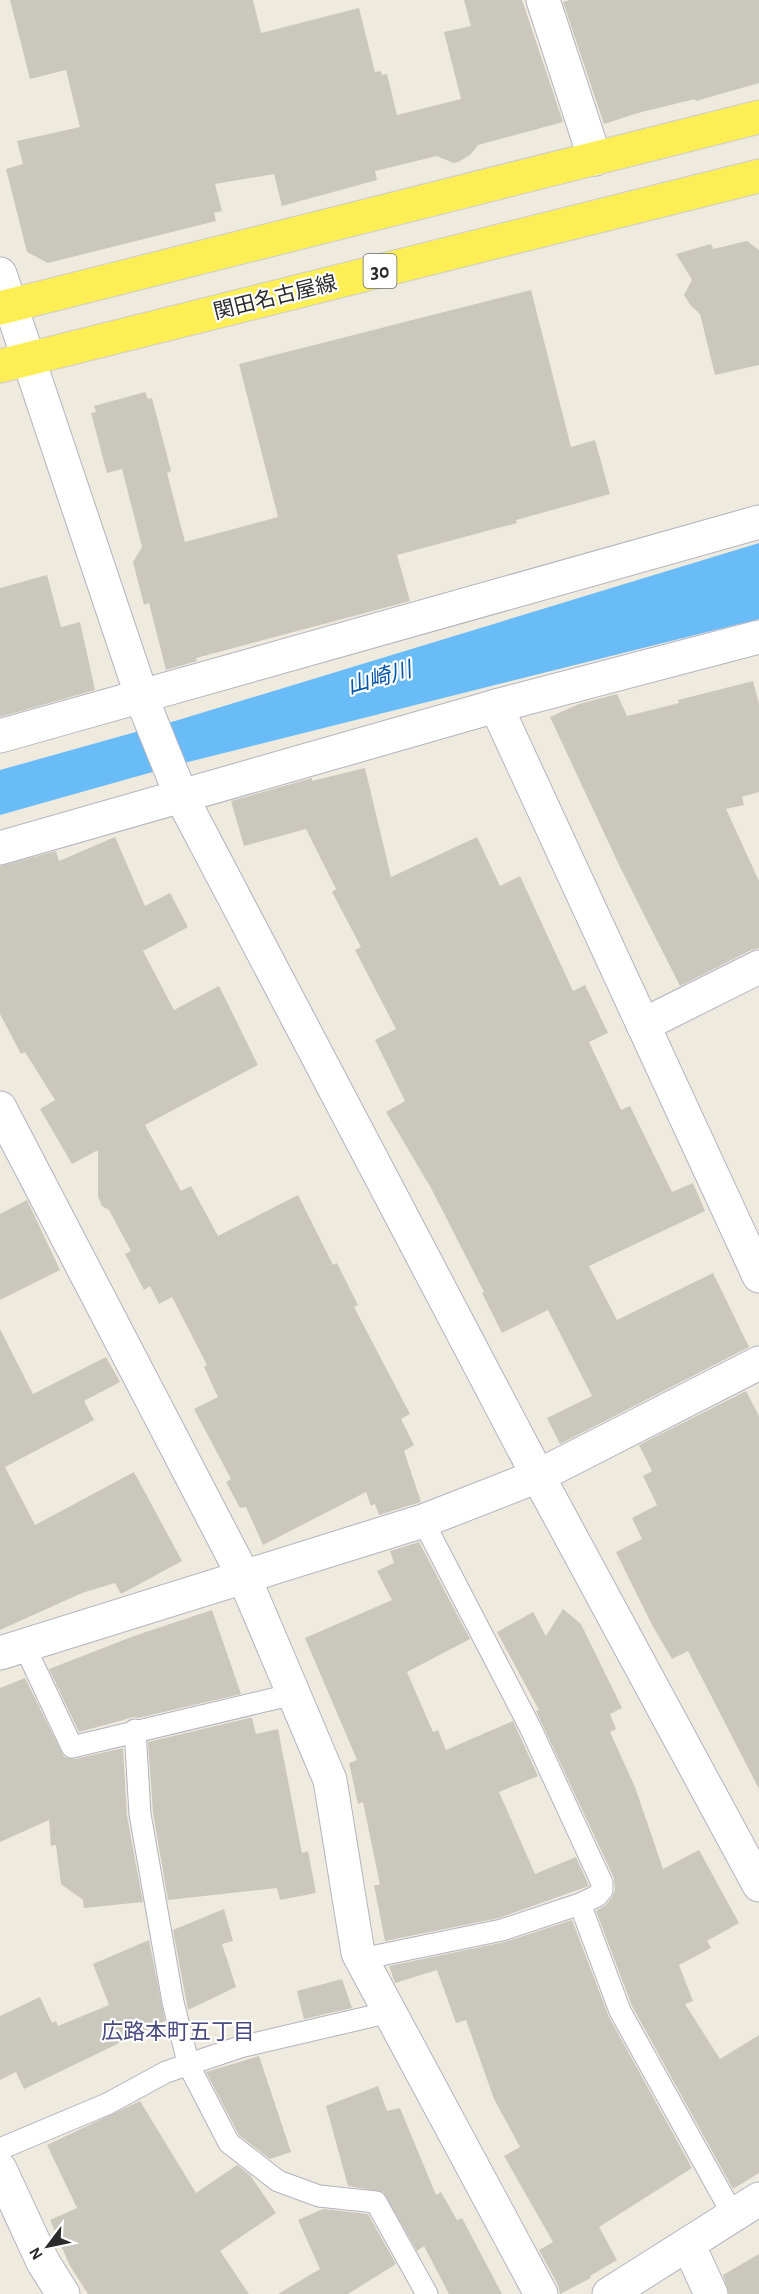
<svg xmlns="http://www.w3.org/2000/svg" width="759" height="2294" font-family="'Alegreya Sans','Noto Sans JP',sans-serif">
	<style>
		.water { fill: #6abcf8 }
		.building { fill: #cac8bc }
		.lines { fill: none; stroke-linecap: round; stroke-linejoin: round }
		.service-casing { stroke: #b2b2c1; stroke-width: 23 }
		.minor-casing { stroke: #b2b2c1; stroke-width: 35 }
		.tertiary-casing { stroke: #b2b2c1; stroke-width: 35 }
		.primary-casing { stroke: #ccc; stroke-width: 35 }
		.service { stroke: #fff; stroke-width: 21 }
		.minor { stroke: #fff; stroke-width: 33 }
		.tertiary { stroke: #fff; stroke-width: 33 }
		.primary { stroke: #fcef56; stroke-width: 33 }
		.labels { text-anchor: middle; stroke-width: 4.5; stroke-linejoin: round; paint-order: stroke }
		.shield { fill: #fff; stroke: #6b6b6b; stroke-width: 1.5 }
		.shield-label { font-size: 20px; font-weight: bold; fill: #2c2c2c }
		.street-label { font-size: 21px; fill: #2c2c2c; stroke: #fff }
		.water-label { font-size: 22px; font-style: italic; fill: #0356aa; stroke: #fff }
		.neighbourhood-label { font-size: 22px; fill: #484a81; stroke: #fff }
	</style>
	<rect width="100%" height="100%" fill="#efeade"/>
	<polygon class="water" points="759,543 759,619 188,762 0,815 0,770 175,721"/>
	<g class="building">
		<polygon points="10,0 253,0 261,33 359,8 375,72 381,71 382,75 387,74 397,115 461,99 444,32 471,26 464,0 522,0 563,122 478,145 470,155 458,162 453,163 437,156 375,171 377,180 282,206 274,174 215,184 222,211 214,213 216,221 48,263 27,252 6,169 23,164 17,141 80,127 66,70 30,79"/>
		<polygon points="570,0 759,0 759,83 696,101 695,99 638,113 604,124 563,2"/>
		<polygon points="747,241 759,250 759,365 715,375 700,314 691,306 684,295 692,280 676,254 711,244 713,249"/>
		<polygon points="531,290 571,447 595,440 610,494 516,520 517,523 397,555 410,601 196,658 197,661 166,670 149,603 144,605 133,562 142,547 122,469 107,473 91,413 96,412 94,406 145,392 148,399 152,398 171,471 167,473 185,542 278,517 239,364"/>
		<polygon points="47,575 61,627 80,622 95,690 0,717 0,588"/>
		<polygon points="753,681 759,704 759,792 742,797 744,805 726,809 759,881 759,948 751,950 680,986 620,867 550,717 579,704 617,694 627,716 679,703 678,700"/>
		<polygon points="365,768 391,877 477,837 500,886 520,876 573,991 585,985 608,1033 589,1042 621,1110 630,1106 672,1192 693,1183 705,1211 589,1266 617,1320 713,1273 749,1347 560,1444 547,1418 592,1396 548,1310 502,1333 482,1293 484,1292 431,1188 386,1112 405,1101 375,1040 396,1029 355,950 361,947 332,892 336,889 306,829 244,846 231,801 312,778 312,781"/>
		<polygon points="115,837 145,906 170,893 188,927 143,951 174,1010 219,986 258,1065 145,1125 181,1191 191,1186 218,1236 298,1195 333,1265 337,1263 358,1305 354,1307 410,1414 401,1419 414,1445 404,1451 421,1502 379,1515 375,1504 371,1506 366,1492 263,1545 246,1507 240,1508 226,1482 231,1479 194,1409 218,1397 204,1367 207,1365 172,1297 159,1304 150,1286 144,1290 125,1254 131,1251 109,1210 102,1206 98,1197 98,1150 72,1164 40,1109 55,1100 25,1052 21,1054 0,1014 0,866 56,851 59,861"/>
		<polygon points="27,1200 60,1270 0,1300 0,1214"/>
		<polygon points="0,1329 33,1394 106,1357 120,1382 84,1401 94,1420 5,1467 35,1525 134,1472 182,1561 121,1594 115,1583 82,1593 0,1630"/>
		<polygon points="746,1391 759,1416 759,1789 688,1651 672,1659 652,1625 616,1552 642,1539 632,1518 657,1505 643,1476 652,1471 639,1445"/>
		<polygon points="419,1542 470,1639 407,1672 433,1732 438,1730 446,1750 513,1721 538,1776 499,1792 535,1874 576,1857 589,1886 499,1918 385,1941 374,1885 380,1885 363,1802 358,1804 349,1763 357,1760 305,1638 392,1600 377,1571 394,1563 390,1551"/>
		<polygon points="563,1609 581,1624 622,1708 610,1714 616,1729 610,1732 635,1787 663,1869 699,1850 739,1923 707,1941 711,1948 679,1965 693,2001 685,2004 720,2059 759,2035 759,2173 733,2189 632,2006 596,1911 606,1905 612,1897 615,1890 614,1878 536,1711 539,1710 497,1632 533,1612 546,1636"/>
		<polygon points="212,1610 241,1694 138,1718 134,1717 79,1732 49,1669 134,1636"/>
		<polygon points="25,1678 64,1757 75,1759 123,1748 127,1816 143,1902 84,1908 83,1900 61,1884 56,1845 51,1846 49,1820 0,1842 0,1688"/>
		<polygon points="249,1718 252,1718 256,1734 278,1729 302,1853 308,1851 316,1893 280,1900 277,1888 168,1900 153,1813 148,1742"/>
		<polygon points="224,1909 233,1941 222,1944 236,1987 188,2010 173,1930"/>
		<polygon points="572,1920 609,2017 692,2168 599,2227 617,2260 590,2276 591,2278 560,2294 558,2285 539,2250 553,2242 504,2156 520,2147 494,2099 466,2020 456,2023 437,1970 395,1983 389,1966 505,1942"/>
		<polygon points="149,1940 165,2021 24,2089 16,2072 0,2080 0,2016 40,1997 52,2023 56,2021 58,2026 109,2005 93,1964"/>
		<polygon points="342,1979 352,2008 304,2019 297,1991"/>
		<polygon points="259,2056 291,2152 270,2159 239,2135 206,2072"/>
		<polygon points="378,2086 387,2111 400,2108 436,2195 441,2192 457,2220 462,2218 502,2294 449,2294 424,2246 417,2251 383,2192 348,2186 326,2106"/>
		<polygon points="140,2101 196,2193 237,2165 250,2175 276,2213 220,2251 249,2294 88,2294 70,2266 50,2220 77,2208 47,2145"/>
		<polygon points="323,2209 368,2214 396,2264 348,2294 278,2294 320,2269 298,2220"/>
		<polygon points="759,2254 759,2294 729,2294 723,2275"/>
	</g>
	<g class="lines">
		<defs>
			<g id="service">
				<polyline points="24,1645 72,1747 294,1694"/>
				<polyline points="135,1730 140,1814 173,2002 189,2066 229,2143 278,2181 319,2196 376,2202 427,2294"/>
				<polyline points="580,1904 620,2011 733,2215"/>
				<polyline points="361,1959 502,1930 580,1904 597,1896 602,1890 602,1883 530,1727 423,1521"/>
				<polyline points="0,2149 107,2104 166,2072 240,2047 390,2012"/>
			</g>
			<g id="minor">
				<polyline points="543,0 595,159"/>
				<polyline points="496,706 759,1276"/>
				<polyline points="0,736 759,522"/>
				<polyline points="0,848 496,706 759,637"/>
				<polyline points="643,1025 759,967"/>
				<polyline points="0,1108 244,1577 330,1780 358,1953 541,2294"/>
				<polyline points="0,1653 423,1521 538,1476 759,1363"/>
				<polyline points="0,2169 43,2262 63,2294"/>
				<polyline points="688,2244 711,2294"/>
			</g>
			<g id="tertiary">
				<polyline points="0,274 146,709 182,798 538,1476 759,1885"/>
				<polyline points="609,2294 759,2199"/>
			</g>
			<g id="primary">
				<polyline points="0,308 759,117"/>
				<polyline points="0,366 759,176"/>
			</g>
		</defs>
		<use href="#service" class="service-casing"/>
		<use href="#minor" class="minor-casing"/>
		<use href="#tertiary" class="tertiary-casing"/>
		<use href="#primary" class="primary-casing"/>
		<use href="#service" class="service"/>
		<use href="#minor" class="minor"/>
		<use href="#tertiary" class="tertiary"/>
		<use href="#primary" class="primary"/>
	</g>
	<g class="labels">
		<rect class="shield" x="363.5" y="254" width="33" height="34" rx="4.5"/>
		<g class="shield-label">
			<text x="380" y="278">30</text>
		</g>
		<g class="street-label">
			<text transform="translate(275 297) rotate(-14)" y="7">関田名古屋線</text>
		</g>
		<g class="water-label">
			<text transform="translate(379 677) rotate(-16)" y="8">山崎川</text>
		</g>
		<g class="neighbourhood-label">
			<text x="178" y="2039">広路本町五丁目</text>
		</g>
	</g>
	<g transform="translate(48 2246) rotate(238)" stroke="#ffffff" stroke-width="4.5" paint-order="stroke">
	<path d="M0-4.5L10 22L0 15L-10 22Z" fill="#2c2c2c"/>
	<text y="-9" font-size="16" font-weight="bold" text-anchor="middle" fill="#2c2c2c">N</text>
	</g>
</svg>
